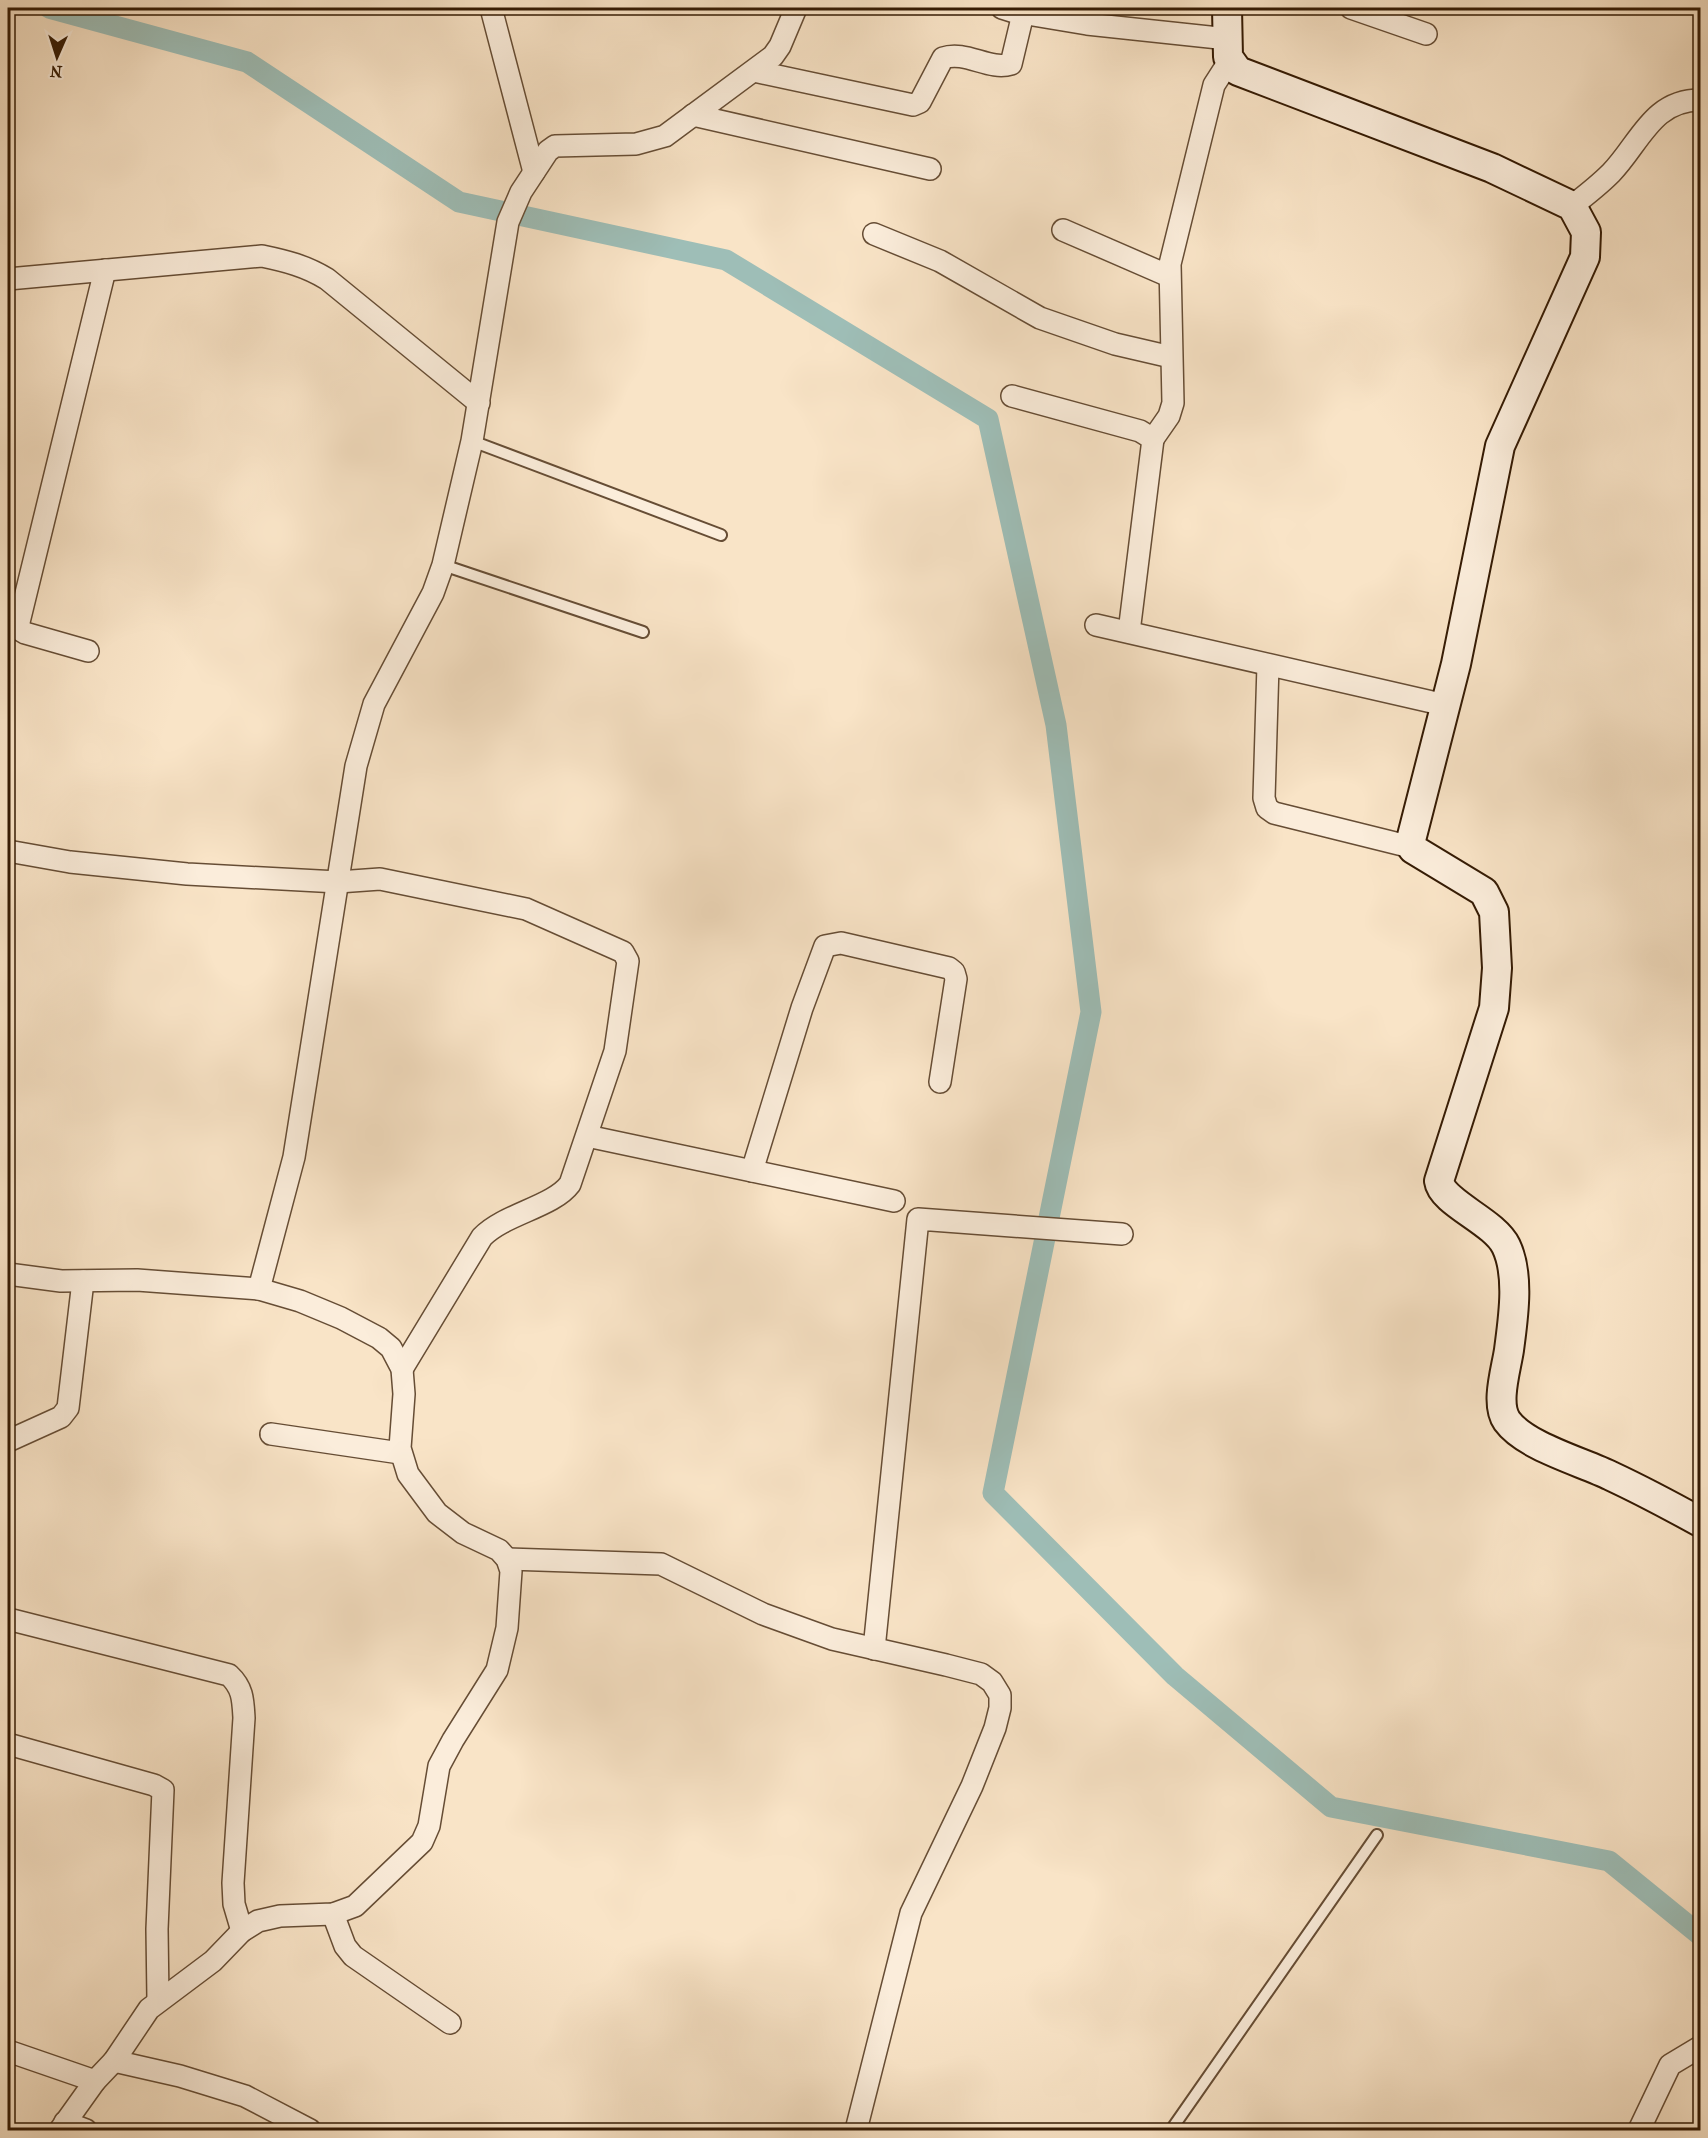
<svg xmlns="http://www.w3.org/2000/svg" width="1708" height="2138" font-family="'IM FELL French Canon',serif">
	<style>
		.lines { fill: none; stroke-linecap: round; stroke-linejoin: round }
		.canal { stroke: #9ebeb7; stroke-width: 21 }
		.lane-casing { stroke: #664d35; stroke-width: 14 }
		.street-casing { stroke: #664d35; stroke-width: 24 }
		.secondary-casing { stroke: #351b04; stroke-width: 32 }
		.lane { stroke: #fbeddb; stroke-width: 10 }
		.street { stroke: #fbeddb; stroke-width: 21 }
		.secondary { stroke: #fbeddb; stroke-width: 28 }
	</style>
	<rect width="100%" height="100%" fill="#f9e4c7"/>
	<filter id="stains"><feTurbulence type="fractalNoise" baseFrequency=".00333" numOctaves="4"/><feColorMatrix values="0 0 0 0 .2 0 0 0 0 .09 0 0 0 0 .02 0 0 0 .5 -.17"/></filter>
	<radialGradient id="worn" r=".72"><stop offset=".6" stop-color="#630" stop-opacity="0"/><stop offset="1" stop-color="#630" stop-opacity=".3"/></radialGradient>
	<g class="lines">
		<polyline class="canal" points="49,8 247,62 459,202 726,260 988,419 1056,725 1091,1012 993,1493 1175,1676 1331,1807 1609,1861 1700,1935"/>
		<defs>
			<g id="lane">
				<polyline points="472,441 721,535"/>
				<polyline points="443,565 643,632"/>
				<polyline points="1171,2130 1377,1835"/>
			</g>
			<g id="street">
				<polyline points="491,8 534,172"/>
				<polyline points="1002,8 1024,15"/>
				<polyline points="1351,8 1426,34"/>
				<path d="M754 71 913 105 920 102 943 58C966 50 989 71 1011 64L1022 18 1027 14 1087 24 1228 39"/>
				<polyline points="693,115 930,169"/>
				<path d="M1572 206C1585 196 1599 185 1611 173 1640 143 1652 100 1700 100"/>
				<polyline points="1063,230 1169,276"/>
				<polyline points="874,234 940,261 1040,318 1115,344 1171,357"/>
				<path d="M8 279 262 256C286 261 306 266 327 279L479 403"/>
				<polyline points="1012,396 1140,431 1153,439 1129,632"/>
				<polyline points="1153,439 1169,416 1173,403 1170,264 1214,85 1230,60"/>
				<polyline points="1096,625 1445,705"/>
				<polyline points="88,651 25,633 20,630 19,622 105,270"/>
				<polyline points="1268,665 1264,798 1267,808 1274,813 1411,847"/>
				<path d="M8 851 70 862 187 874 338 882 380 879 526 909 623 952 628 961 615 1051 570 1184C553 1207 504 1214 482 1237L402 1369"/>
				<polyline points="587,1136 894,1201"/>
				<polyline points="752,1171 802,1008 825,946 841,943 949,968 954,972 956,979 940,1082"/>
				<polyline points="8,1274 61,1281 137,1280 259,1289 300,1301 341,1318 379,1338 391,1348 402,1369 404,1394 400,1448 408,1474 437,1513 463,1533 499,1550 507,1559 511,1571 507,1628 497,1670 453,1740 439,1766 429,1826 422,1842 355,1906 333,1914 280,1916 258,1921 242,1931 213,1961 149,2009 114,2061 95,2081 60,2130"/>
				<polyline points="259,1289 294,1157 356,766 374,704 433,593 443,565 472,441 508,222 521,192 548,151 555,146 636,144 665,136 773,56 780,46 796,8"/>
				<polyline points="271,1434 400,1453"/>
				<polyline points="8,1441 61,1417 68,1408 83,1281"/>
				<polyline points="507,1559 661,1564 763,1614 832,1639 946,1665 981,1674 992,1682 1000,1695 1000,1708 995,1728 972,1786 911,1913 856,2130"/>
				<path d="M8 1619 229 1675C243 1688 243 1700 244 1718L233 1883 234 1904 242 1931"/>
				<polyline points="874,1649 918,1219 1122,1234"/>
				<polyline points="8,1744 154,1785 163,1790 157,1929 158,2000"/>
				<polyline points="333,1914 345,1946 353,1956 450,2023"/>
				<polyline points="8,2051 95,2081"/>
				<polyline points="114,2061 180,2076 245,2096 310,2130"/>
				<polyline points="65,2122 86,2130"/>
				<polyline points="1639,2130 1670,2065 1700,2047"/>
			</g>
			<path id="secondary" d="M1227 8 1228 57 1238 71 1492 168 1572 206 1586 232 1585 257 1500 446 1456 664 1411 840 1413 849 1484 892 1494 912 1497 968 1494 1008 1439 1181C1442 1203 1494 1221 1506 1246 1520 1275 1513 1319 1509 1350 1506 1370 1495 1404 1507 1421 1526 1447 1583 1462 1611 1476 1641 1490 1671 1506 1700 1522"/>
		</defs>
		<use href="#lane" class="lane-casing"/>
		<use href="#street" class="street-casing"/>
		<use href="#secondary" class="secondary-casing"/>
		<use href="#lane" class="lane"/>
		<use href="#street" class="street"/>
		<use href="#secondary" class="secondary"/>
	</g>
	<rect width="1708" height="2138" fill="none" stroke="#f9e4c7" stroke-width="30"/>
	<rect x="9" y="9" width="1690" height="2120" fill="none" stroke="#351b04" stroke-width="3"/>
	<rect x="15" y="15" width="1678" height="2108" fill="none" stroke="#351b04" stroke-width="1.5"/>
	<g transform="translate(57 57) rotate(183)" stroke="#fbeddb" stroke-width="4.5" paint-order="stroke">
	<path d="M0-4.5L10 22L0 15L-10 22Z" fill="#351b04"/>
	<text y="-9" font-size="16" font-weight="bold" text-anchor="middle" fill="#351b04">N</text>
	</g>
	<rect width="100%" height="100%" filter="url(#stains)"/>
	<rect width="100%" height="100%" fill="url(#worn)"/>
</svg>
